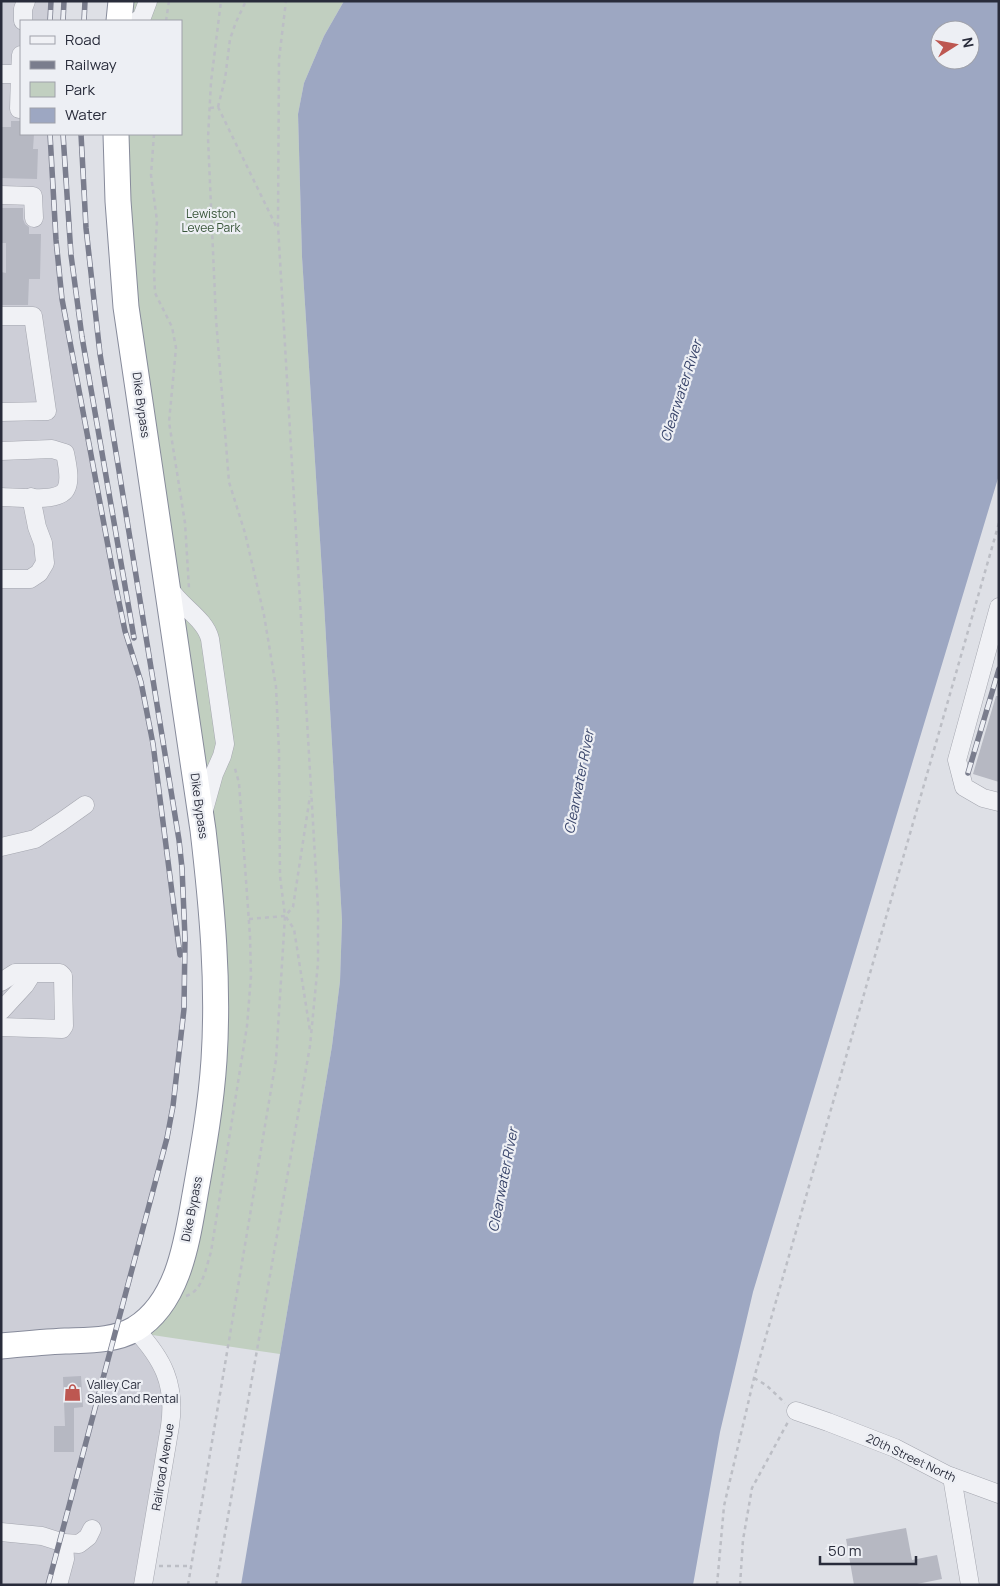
<svg xmlns="http://www.w3.org/2000/svg" width="1000" height="1586" font-family="Manrope,sans-serif">
	<style>
		.built { fill: #cdced7 }
		.green { fill: #c1cfc0 }
		.water { fill: #9da7c2; fill-rule: evenodd }
		.building { fill: #b6b8c2 }
		.lines { fill: none; stroke-linecap: round; stroke-linejoin: round }
		.minor-casing { stroke: #a4a6af; stroke-width: 19 }
		.highway-casing { stroke: #878b9b; stroke-width: 27 }
		.path { stroke: #bcbec5; stroke-width: 2.5; stroke-dasharray: 4 4; stroke-linecap: butt }
		.minor { stroke: #f0f1f5; stroke-width: 18 }
		.highway { stroke: #fff; stroke-width: 25 }
		.rail-casing { stroke: #7a7d8d; stroke-width: 5.5 }
		.rail { stroke: #edeff4; stroke-width: 4; stroke-dasharray: 11; stroke-linecap: butt }
		.labels { text-anchor: middle; stroke-width: 4.5; stroke-linejoin: round; paint-order: stroke }
		.park-label { font-size: 12px; fill: #385539; stroke: #edeff4 }
		.street-label { font-size: 12px; fill: #292c3b; stroke: #edeff4 }
		.poi-label { font-size: 12px; fill: #292c3b; stroke: #edeff4; text-anchor: start }
		.water-label { font-size: 14px; font-style: italic; fill: #38446a; stroke: #edeff4 }
	</style>
	<rect width="100%" height="100%" fill="#dee0e6"/>
	<polygon class="built" points="1,1 52,1 51,21 21,21 21,134 51,134 53,192 62,299 114,578 141,682 185,987 177,1075 167,1138 115,1337 135,1329 171,1390 143,1585 1,1585"/>
	<polygon class="green" points="121,1 344,1 324,36 304,83 298,114 302,257 324,603 342,921 340,981 332,1046 280,1354 139,1333 178,1269 215,996 116,134 181,134 181,21 119,21"/>
	<path class="water" d="M344 1H999V475L753 1292 720 1432 693 1585H241L332 1046 340 981 342 921 324 603 302 257 298 114 304 83 324 36ZM940 30H970V60H940Z"/>
	<g class="building">
		<polygon points="11,121 21,121 21,134 34,134 33,149 38,149 37,179 1,178 1,127 11,127"/>
		<polygon points="1,208 23,208 23,219 25,224 29,227 29,234 41,234 40,279 29,279 28,305 1,305 1,272 6,273 6,243 1,243"/>
		<polygon points="996,696 999,696 999,782 973,774"/>
		<polygon points="81,1376 83,1407 74,1408 74,1452 54,1452 54,1426 65,1426 63,1377"/>
		<polygon points="906,1528 912,1560 937,1555 942,1579 912,1585 854,1585 846,1539"/>
	</g>
	<g class="lines">
		<defs>
			<g id="minor">
				<polyline points="23,21 23,9 26,1"/>
				<polyline points="137,21 142,17 148,1"/>
				<polyline points="1,74 20,74 21,55"/>
				<polyline points="19,109 20,74"/>
				<polyline points="1,195 33,196 34,218"/>
				<polyline points="1,316 33,316 47,411 1,412"/>
				<path d="M1 451 52 449 65 453C67 463 71 480 66 489 59 503 16 497 1 497"/>
				<polyline points="1,579 30,579 39,573 45,563 43,543 37,527 31,497"/>
				<path d="M168 586C179 606 205 618 210 639L225 744 222 756 214 774 204 810"/>
				<polyline points="999,607 957,760 964,787 983,798 999,802"/>
				<polyline points="1,847 35,839 61,822 85,805"/>
				<polyline points="1,982 15,973 60,973 63,976 64,1026 62,1029 1,1027"/>
				<polyline points="1,1011 25,985 32,974"/>
				<path d="M135 1329C163 1359 176 1384 170 1426L143 1585"/>
				<polyline points="796,1411 828,1422 895,1448 947,1475 999,1494"/>
				<polyline points="952,1477 970,1585"/>
				<polyline points="1,1532 42,1536 64,1543 79,1544 88,1537 92,1529"/>
				<polyline points="58,1585 65,1559 64,1543"/>
			</g>
			<g id="highway">
				<polyline points="119,21 121,1"/>
				<path d="M1 1346C23 1344 44 1342 65 1341 89 1340 114 1341 135 1329 179 1302 187 1241 195 1195 203 1150 211 1106 214 1060 219 983 212 907 203 830L126 307 118 201 116 134"/>
			</g>
		</defs>
		<use href="#minor" class="minor-casing"/>
		<use href="#highway" class="highway-casing"/>
		<g class="path">
			<polyline points="166,21 169,1"/>
			<polyline points="218,107 225,79 230,39 236,22 246,1"/>
			<polyline points="210,108 218,107 276,226"/>
			<polyline points="154,134 151,175 157,221 154,271 155,293 172,327 176,348 169,422 185,523 189,588"/>
			<polyline points="286,917 294,929 310,1031"/>
			<polyline points="249,919 285,916 293,907 310,796"/>
			<path d="M186 1296C203 1291 206 1267 211 1252L247 1026 251 976 250 936 239 783 234 765"/>
			<polyline points="754,1378 766,1385 785,1403"/>
			<polyline points="159,1566 190,1566"/>
			<polyline points="188,1585 276,1060 285,916 280,876 279,752 276,687 264,615 245,533 229,482 216,319 208,138 211,82 221,1"/>
			<polyline points="216,1585 310,1046 318,963 318,908 278,226 279,59 286,1"/>
			<polyline points="717,1585 724,1506 754,1378 999,523"/>
			<polyline points="740,1585 743,1540 752,1488 788,1422"/>
		</g>
		<use href="#minor" class="minor"/>
		<use href="#highway" class="highway"/>
		<defs>
			<g id="rail">
				<polyline points="50,21 51,1"/>
				<polyline points="63,21 64,1"/>
				<polyline points="84,21 85,1"/>
				<polyline points="50,134 56,240 62,299 114,578 125,631 141,682 153,744 180,955"/>
				<polyline points="63,134 71,255 82,337 134,638"/>
				<polyline points="968,773 999,669"/>
				<polyline points="48,1585 167,1138 173,1106 184,1009 185,938 182,868 179,840 100,354 86,228 81,134"/>
			</g>
		</defs>
		<use href="#rail" class="rail-casing"/>
		<use href="#rail" class="rail"/>
	</g>
	<defs>
		<symbol id="shop-bare" viewBox="-9 -9 18 18"><path d="M-5-2.5h2.3a2.7 3.5 0 0 1 5.4 0H5L5.5 6h-11ZM-1.5-2.5h3a1.5 2.3 0 0 0-3 0Z" fill="#bd5751" stroke="#edeff4" stroke-width="2.5" paint-order="stroke"/></symbol>
	</defs>
	<g fill-rule="evenodd">
		<use href="#shop-bare" x="60" y="1380" width="25" height="25"/>
	</g>
	<g class="labels">
		<g class="park-label">
			<text x="211" y="218">Lewiston<tspan x="211" dy="14">Levee Park</tspan></text>
		</g>
		<g class="street-label">
			<text transform="translate(141 405) rotate(82)" y="4">Dike Bypass</text>
			<text transform="translate(199 806) rotate(82)" y="4">Dike Bypass</text>
			<text transform="translate(192 1209) rotate(-79)" y="4">Dike Bypass</text>
			<text transform="translate(911 1458) rotate(25)" y="4">20th Street North</text>
			<text transform="translate(163 1467) rotate(-81)" y="4">Railroad Avenue</text>
		</g>
		<g class="poi-label">
			<text x="87" y="1389">Valley Car<tspan x="87" dy="14">Sales and Rental</tspan></text>
		</g>
		<g class="water-label">
			<text transform="translate(681 391) rotate(-72)" y="5">Clearwater River</text>
			<text transform="translate(579 782) rotate(-79)" y="5">Clearwater River</text>
			<text transform="translate(503 1180) rotate(-79)" y="5">Clearwater River</text>
		</g>
	</g>
	<rect width="1000" height="1586" fill="none" stroke="#292c3b" stroke-width="5"/>
	<rect x="20" y="20" width="162" height="115" fill="#edeff4" stroke="#9fa1aa"/>
	<rect x="30" y="36" width="25" height="8" fill="#f0f1f5" stroke="#9fa1aa"/>
	<text x="65" y="45" font-size="15" fill="#292c3b">Road</text>
	<rect x="30" y="61" width="25" height="8" fill="#7a7d8d" stroke="#9fa1aa"/>
	<text x="65" y="70" font-size="15" fill="#292c3b">Railway</text>
	<rect x="30" y="82" width="25" height="15" fill="#c1cfc0" stroke="#9fa1aa"/>
	<text x="65" y="95" font-size="15" fill="#292c3b">Park</text>
	<rect x="30" y="108" width="25" height="15" fill="#9da7c2" stroke="#9fa1aa"/>
	<text x="65" y="120" font-size="15" fill="#292c3b">Water</text>
	<g transform="translate(955 45) rotate(79)"><circle r="24" fill="#edeff4" stroke="#9fa1aa"/>
	<path d="M0-4L9 19L0 12L-9 19Z" fill="#bd5751"/>
	<text y="-8" font-size="14" font-weight="bold" text-anchor="middle" fill="#292c3b">N</text>
	</g>
	<path d="M820 1556v8h96v-8" fill="none" stroke="#292c3b" stroke-width="2.5"/>
	<text x="828" y="1556" font-size="15" fill="#292c3b" stroke="#edeff4" stroke-width="4" paint-order="stroke">50 m</text>
</svg>
